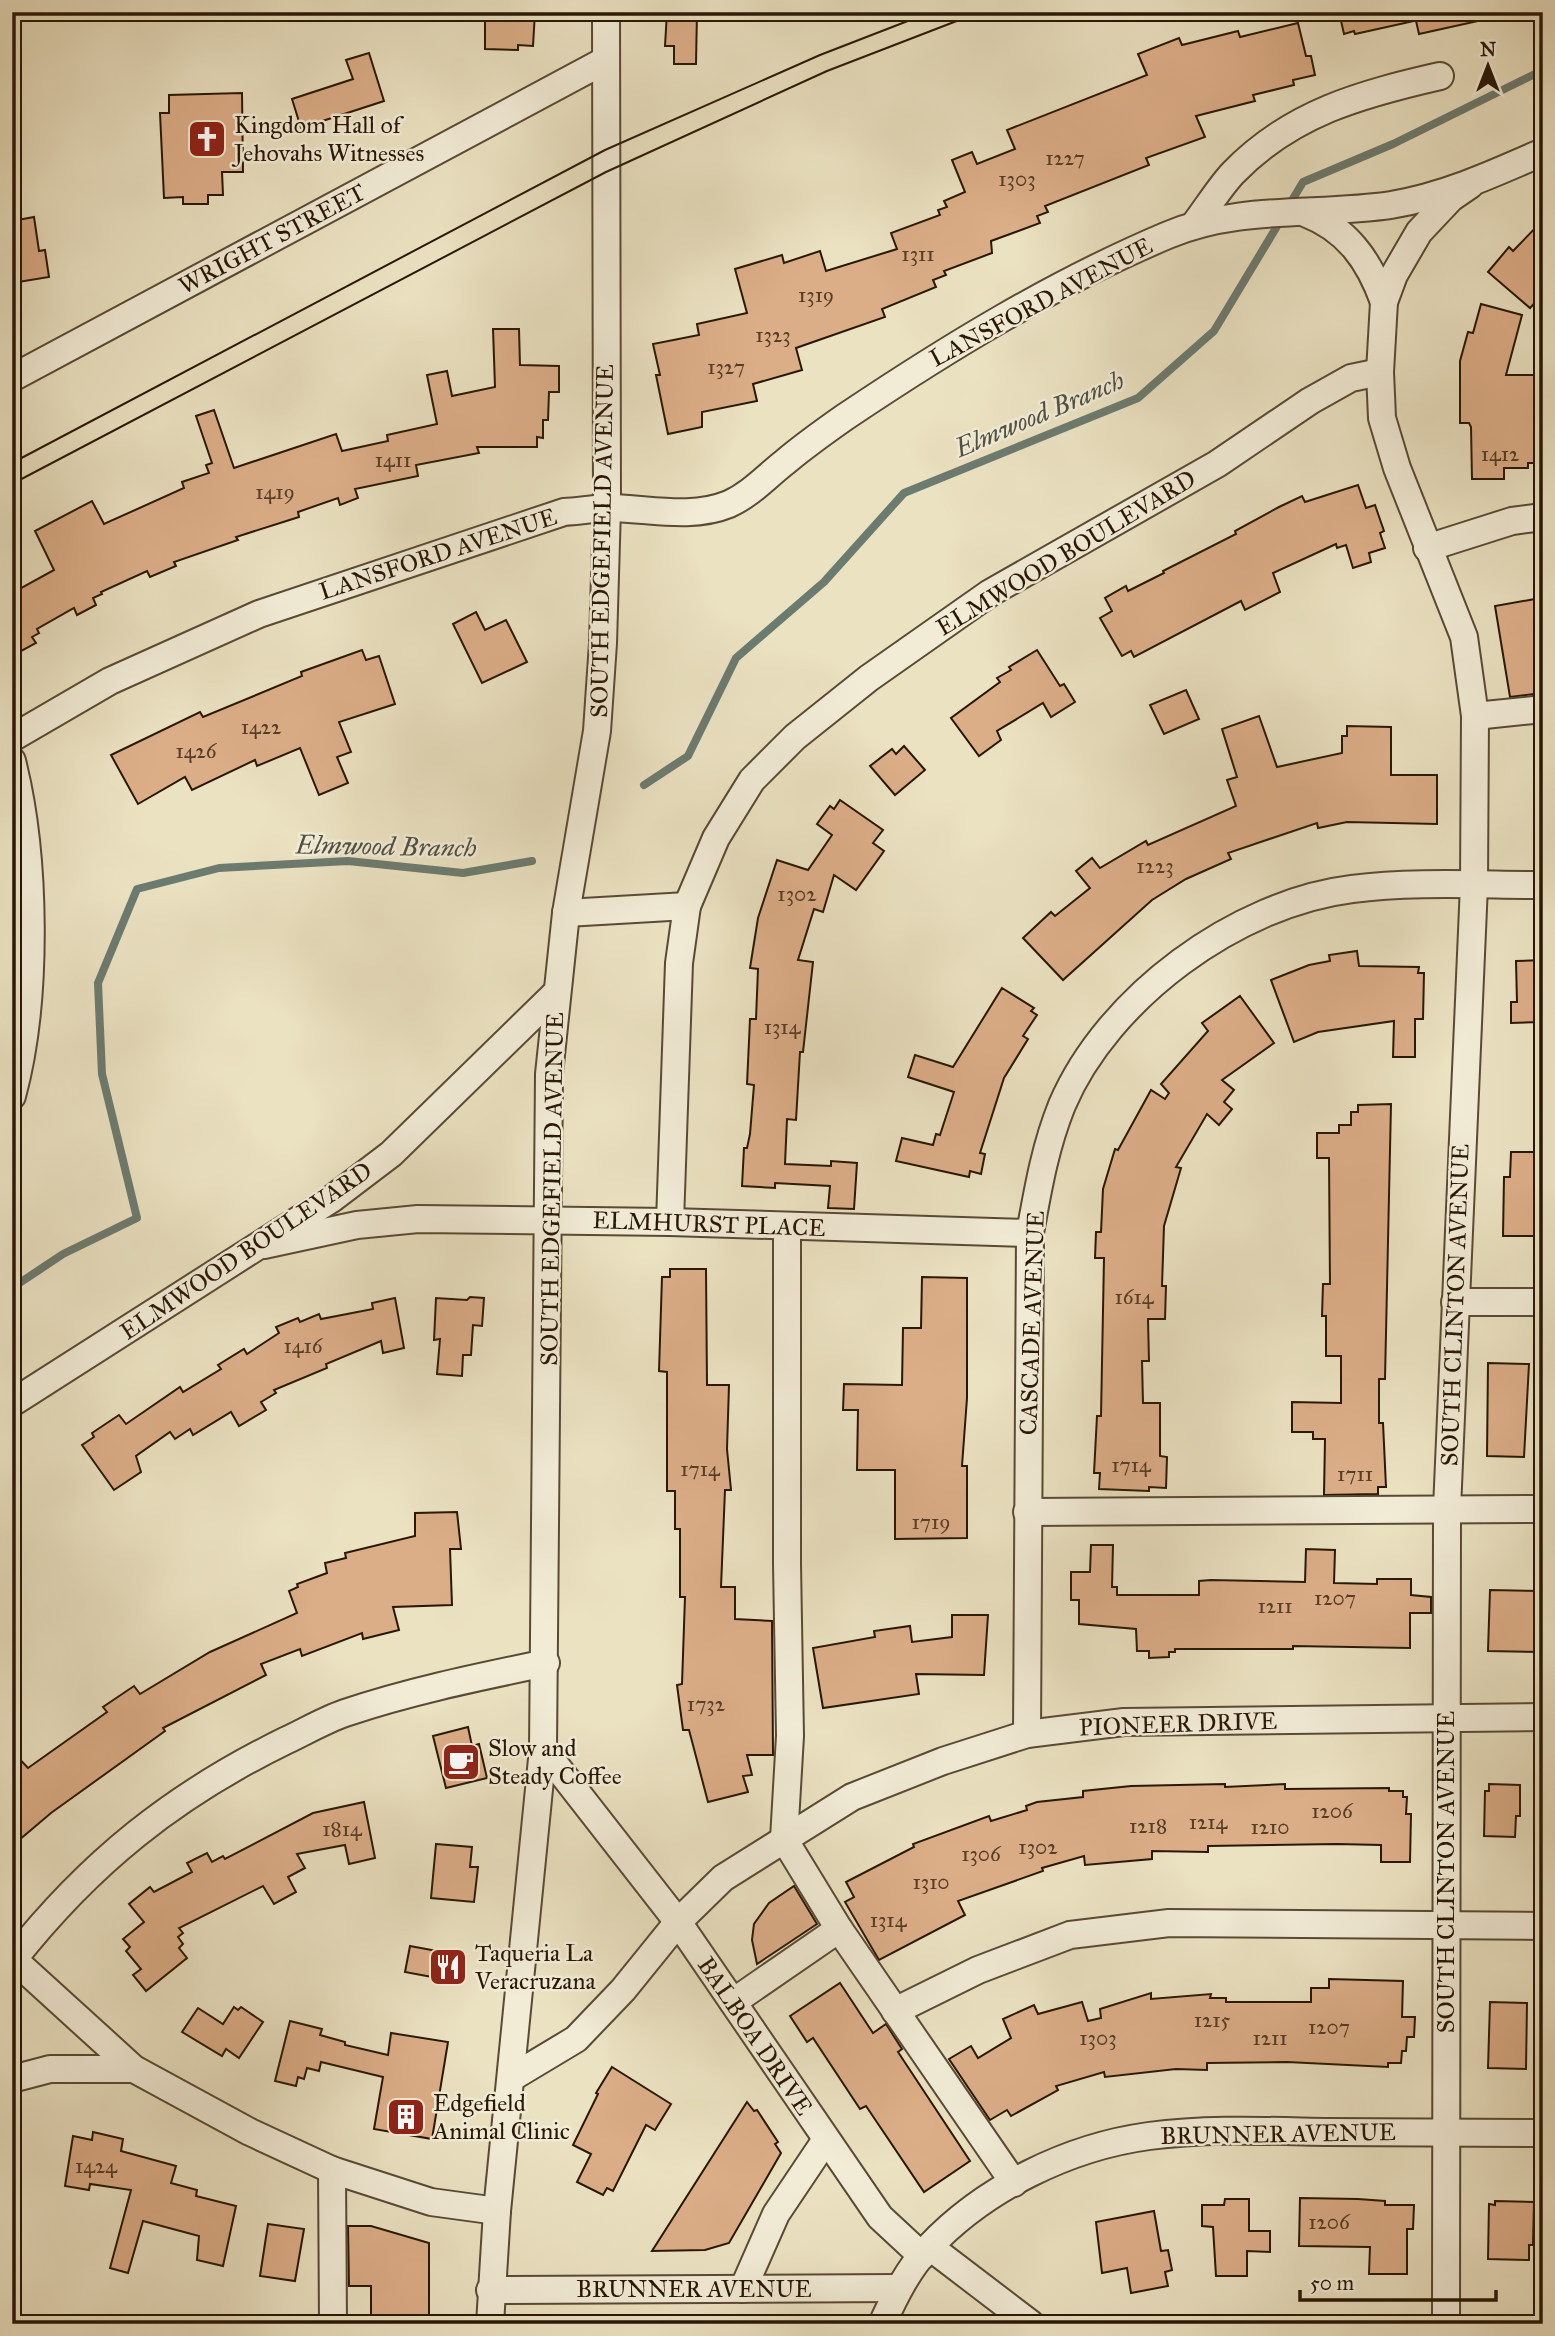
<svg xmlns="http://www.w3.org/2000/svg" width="1555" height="2336" font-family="'IM FELL Great Primer',serif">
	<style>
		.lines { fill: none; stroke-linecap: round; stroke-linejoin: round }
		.stream { stroke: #6c7b70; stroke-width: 8 }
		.building { fill: #dcae88; stroke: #281705; stroke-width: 2 }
		.minor-casing { stroke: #594a34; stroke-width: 30 }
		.minor { stroke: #f2ecd7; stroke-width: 26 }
		.tram { stroke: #281705; stroke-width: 2 }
		.labels { text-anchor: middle; stroke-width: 5; stroke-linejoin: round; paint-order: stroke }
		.number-label { font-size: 21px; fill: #553d26 }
		.poi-label { font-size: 24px; fill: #281705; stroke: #f2ecd7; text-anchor: start }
		.street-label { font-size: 24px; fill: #281705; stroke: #f2ecd7 }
		.water-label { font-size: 26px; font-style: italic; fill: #505144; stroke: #f2ecd7 }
	</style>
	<rect width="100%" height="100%" fill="#ebe2c2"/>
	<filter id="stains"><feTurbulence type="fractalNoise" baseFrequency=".00286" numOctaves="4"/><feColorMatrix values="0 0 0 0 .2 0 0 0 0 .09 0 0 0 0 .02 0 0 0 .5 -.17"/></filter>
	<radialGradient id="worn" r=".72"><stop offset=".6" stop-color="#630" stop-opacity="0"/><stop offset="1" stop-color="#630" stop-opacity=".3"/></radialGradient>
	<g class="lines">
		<g class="stream">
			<polyline points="1288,207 1303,182 1393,144 1543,70"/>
			<polyline points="644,785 688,756 736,658 824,582 904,493 1138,398 1214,331 1282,218"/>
			<polyline points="12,1288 63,1254 137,1218 102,1074 98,983 137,889 219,868 348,861 463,873 532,861"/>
		</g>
	</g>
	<g class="building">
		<polygon points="485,12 535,12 533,46 518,45 518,50 485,49"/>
		<polygon points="667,12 697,12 696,64 674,64 674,46 665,46"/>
		<polygon points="1339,12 1413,12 1414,21 1355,34 1354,31 1344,34"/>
		<polygon points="1414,12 1477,12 1478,21 1419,34"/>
		<polygon points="1298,23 1306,56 1311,56 1315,75 1293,80 1294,85 1253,95 1255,101 1196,116 1205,137 1146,158 1149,165 1045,206 1048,212 1037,216 1040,223 991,241 992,253 944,271 946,275 933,280 936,287 882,309 885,317 796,348 802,370 753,384 757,401 702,412 702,427 668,434 656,375 660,375 653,344 699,335 697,324 747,313 735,269 782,255 784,263 820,251 826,271 897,249 891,233 940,215 938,210 947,207 944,201 965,192 952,160 972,152 977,164 1015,149 1007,130 1147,75 1138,54 1179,38 1182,45 1238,31 1240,37"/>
		<polygon points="369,53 384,101 301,128 292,99 353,79 346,60"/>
		<polygon points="242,93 243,172 222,172 223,195 208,195 208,204 183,204 183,197 164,198 160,113 169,113 169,95"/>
		<polygon points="34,217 39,251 45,250 49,277 12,283 12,221"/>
		<polygon points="1543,220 1543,294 1530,308 1488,272 1509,247 1513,251"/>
		<polygon points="1481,304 1522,315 1506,375 1541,375 1543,463 1528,463 1528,468 1504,468 1504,479 1472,479 1471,427 1469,423 1460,423 1460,361 1468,332 1473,333"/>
		<polygon points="493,329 519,329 520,365 559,366 559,392 549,392 548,420 543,420 543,438 537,437 537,447 477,447 479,453 416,465 418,476 355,489 358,498 340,505 338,498 298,512 299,517 236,537 238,540 174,562 176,566 150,577 147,571 101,592 102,594 93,598 96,605 77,615 74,608 37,629 39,633 32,637 36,643 12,656 12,593 54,570 35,531 92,501 104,524 184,488 182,482 209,473 206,465 212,463 196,416 214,410 234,468 336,434 342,451 388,441 387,435 437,424 427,375 447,371 452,396 495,387"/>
		<polygon points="1358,485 1366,508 1375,505 1384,531 1380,533 1385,548 1369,553 1371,562 1353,568 1346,545 1337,548 1336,544 1273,573 1280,592 1245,610 1241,601 1134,657 1131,651 1122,656 1100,618 1112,611 1105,598 1126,586 1128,591 1164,573 1163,571 1236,534 1235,531 1279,507 1302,496 1305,502"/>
		<polygon points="1535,599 1539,622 1534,623 1543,693 1510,697 1495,606"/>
		<polygon points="476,612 485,630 506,620 527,662 482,683 453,624"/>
		<polygon points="362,650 366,660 379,656 395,704 339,722 351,752 337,757 348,783 319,795 300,748 257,766 255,760 192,790 185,777 138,804 111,755 200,712 203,717 302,676 301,672"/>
		<polygon points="1037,650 1060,686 1064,684 1075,702 1051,717 1043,703 997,731 1001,740 979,756 951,718 1000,682 997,678 1011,670 1009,667"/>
		<polygon points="1186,690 1199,719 1164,734 1150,705"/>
		<polygon points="1259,716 1277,767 1342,753 1342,736 1347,736 1347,726 1391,727 1391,775 1437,775 1437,824 1347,822 1318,828 1317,823 1228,853 1231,859 1186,879 1152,900 1063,980 1023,938 1051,912 1055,916 1090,888 1076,871 1092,858 1100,868 1146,841 1148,845 1236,806 1227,780 1237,777 1222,729"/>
		<polygon points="904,746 925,770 895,795 870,766 892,749 896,754"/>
		<polygon points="840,800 883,830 873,843 884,851 856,890 834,875 823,912 814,909 798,960 813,962 803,1052 800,1052 796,1120 787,1119 785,1164 831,1166 831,1161 857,1163 854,1209 828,1208 830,1186 775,1183 775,1188 742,1186 744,1148 747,1148 750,1134 754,1085 747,1084 749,1041 750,1019 756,1019 758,969 750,968 758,918 777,860 808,870 832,835 817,824 830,806 834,809"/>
		<polygon points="1357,951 1359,966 1419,967 1418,973 1424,973 1423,1019 1415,1019 1415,1057 1393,1057 1394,1021 1318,1032 1294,1042 1271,980 1309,965 1330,961 1329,955"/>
		<polygon points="1543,960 1540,1022 1511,1023 1511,1002 1517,1002 1516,961"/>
		<polygon points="1002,988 1034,1008 1031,1011 1037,1015 1023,1036 1028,1039 1004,1078 980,1153 985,1154 981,1174 970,1171 969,1177 896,1161 902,1138 933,1145 936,1134 940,1135 954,1092 908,1077 915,1055 953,1067"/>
		<polygon points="1240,996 1274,1043 1222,1080 1234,1090 1224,1102 1232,1109 1219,1125 1207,1114 1176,1167 1181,1168 1164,1226 1162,1286 1166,1286 1165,1319 1148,1319 1149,1361 1142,1361 1143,1403 1160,1403 1160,1456 1167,1457 1166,1488 1149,1487 1149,1491 1099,1489 1100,1473 1094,1473 1097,1416 1101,1416 1104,1258 1095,1258 1096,1232 1101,1232 1103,1189 1115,1149 1118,1150 1151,1090 1165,1099 1169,1093 1161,1084 1208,1031 1202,1023"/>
		<polygon points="1391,1104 1385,1379 1379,1379 1379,1423 1383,1423 1386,1487 1378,1487 1378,1494 1324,1495 1325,1439 1313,1439 1313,1432 1292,1432 1292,1402 1341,1403 1341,1356 1326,1356 1326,1316 1322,1316 1323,1284 1330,1284 1329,1158 1317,1158 1317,1133 1339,1133 1339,1125 1351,1125 1351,1112 1358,1112 1358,1105"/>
		<polygon points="1511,1152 1538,1152 1540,1210 1536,1210 1536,1236 1503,1236 1504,1177 1510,1177"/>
		<polygon points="670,1269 706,1269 707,1385 729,1385 727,1449 731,1490 725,1490 721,1587 735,1587 735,1619 772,1621 773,1755 747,1755 752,1775 743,1776 748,1792 708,1802 689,1730 683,1730 677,1685 682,1684 685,1597 680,1597 680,1529 675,1529 675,1491 667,1491 667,1372 659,1371 662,1277 670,1277"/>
		<polygon points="922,1277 967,1278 967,1398 962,1466 967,1466 967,1538 895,1539 895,1470 857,1470 858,1410 843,1410 844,1384 902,1385 903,1328 921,1328"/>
		<polygon points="470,1297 484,1298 482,1326 473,1325 471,1355 463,1355 462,1376 437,1374 440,1339 434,1340 436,1298 467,1300"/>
		<polygon points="395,1298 404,1348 383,1353 381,1341 326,1364 327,1368 274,1390 276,1393 261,1402 266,1410 239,1426 231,1412 193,1435 190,1429 175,1439 170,1432 136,1456 141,1472 114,1490 82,1445 94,1437 92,1433 119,1415 126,1424 180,1387 183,1392 221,1369 218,1365 244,1349 247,1354 279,1333 276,1327 298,1318 300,1322 319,1314 321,1319 373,1309 372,1303"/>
		<polygon points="1488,1363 1529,1364 1524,1457 1487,1456"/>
		<polygon points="457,1512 461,1549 450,1549 452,1605 393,1607 399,1630 363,1639 362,1633 302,1656 300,1649 261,1664 266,1675 163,1728 165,1731 51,1813 12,1846 12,1751 28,1768 107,1712 103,1707 134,1686 140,1694 210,1652 297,1613 289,1591 298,1587 297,1584 327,1573 325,1563 346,1558 345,1553 415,1536 415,1513"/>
		<polygon points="1091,1545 1113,1545 1112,1587 1117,1587 1117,1595 1199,1595 1199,1581 1211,1580 1305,1582 1306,1549 1335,1550 1334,1583 1377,1584 1377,1579 1411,1579 1411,1595 1431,1597 1431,1613 1410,1613 1410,1648 1293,1646 1293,1649 1175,1649 1175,1652 1169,1652 1169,1657 1149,1658 1149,1651 1137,1651 1136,1629 1079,1624 1079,1600 1071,1600 1071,1572 1090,1572"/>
		<polygon points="1490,1590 1543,1591 1543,1652 1488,1651"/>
		<polygon points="952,1615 988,1615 984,1675 916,1674 919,1694 823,1708 813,1648 875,1637 874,1631 910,1626 912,1642 952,1637"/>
		<polygon points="468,1727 472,1746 479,1744 487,1778 446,1788 433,1736"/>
		<polygon points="1225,1784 1225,1787 1285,1784 1285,1789 1389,1788 1389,1791 1403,1791 1403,1797 1407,1797 1406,1814 1411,1814 1410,1862 1381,1862 1381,1845 1337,1844 1208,1846 1208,1852 1152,1851 1152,1859 1085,1865 1084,1856 1042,1868 1043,1871 958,1901 965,1915 879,1960 845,1902 854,1897 846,1882 914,1847 913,1844 989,1816 991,1821 1027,1810 1026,1806 1037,1802 1083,1797 1083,1791 1131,1786"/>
		<polygon points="1489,1784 1520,1785 1520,1816 1516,1816 1515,1837 1484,1836 1485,1791 1489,1791"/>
		<polygon points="364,1802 375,1858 349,1864 345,1845 297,1854 305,1868 288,1877 296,1892 274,1904 263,1886 179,1928 183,1933 178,1937 183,1944 179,1948 187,1958 146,1991 133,1975 141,1969 126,1951 130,1947 123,1939 144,1922 129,1904 150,1887 154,1892 192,1872 187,1863 207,1853 212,1862 223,1856 225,1859 313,1813"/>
		<polygon points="436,1844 472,1847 470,1867 478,1867 474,1902 431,1898"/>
		<polygon points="794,1886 817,1924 757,1964 752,1940 754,1924 769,1903"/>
		<polygon points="410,1946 464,1956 459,1982 405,1972"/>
		<polygon points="1329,1979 1403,1981 1402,2017 1415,2017 1414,2037 1407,2037 1406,2051 1402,2051 1401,2063 1388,2063 1388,2067 1287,2062 1207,2063 1207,2070 1176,2069 1105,2077 1104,2072 1056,2086 1058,2090 1011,2116 1007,2110 990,2120 949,2059 971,2046 978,2058 1011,2038 1003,2019 1034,2005 1038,2014 1082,2002 1088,2021 1101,2018 1100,2009 1151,1993 1151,1999 1211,1994 1210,1998 1226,1998 1226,2002 1311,2002 1311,1988 1329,1988"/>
		<polygon points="840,1983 873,2033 886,2024 902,2049 898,2052 970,2161 924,2192 866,2106 860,2109 813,2038 807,2042 790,2016"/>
		<polygon points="1490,2002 1527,2003 1526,2069 1488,2068"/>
		<polygon points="234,2007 238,2010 241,2007 263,2022 239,2058 226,2049 222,2056 182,2032 198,2008 223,2024"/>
		<polygon points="290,2021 322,2029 320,2035 345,2042 345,2045 388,2055 391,2033 448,2042 432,2139 374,2129 383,2077 321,2062 319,2071 307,2068 304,2079 298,2077 296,2086 275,2081"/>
		<polygon points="612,2067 671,2104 655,2130 646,2125 613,2191 607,2188 603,2195 577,2182 591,2154 573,2145 598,2094 596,2093"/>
		<polygon points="747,2102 754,2111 757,2110 778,2142 775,2144 781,2153 729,2243 705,2250 652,2251"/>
		<polygon points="93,2132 123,2139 121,2151 176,2166 171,2183 197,2190 196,2196 236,2206 223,2266 197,2260 199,2236 143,2221 128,2273 110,2268 131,2190 90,2184 89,2190 65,2186 73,2136 92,2140"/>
		<polygon points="1300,2198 1358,2199 1385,2201 1385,2205 1414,2205 1413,2229 1407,2229 1407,2274 1369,2274 1370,2247 1299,2246"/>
		<polygon points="1225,2199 1249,2199 1249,2231 1270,2231 1270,2252 1247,2251 1247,2276 1216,2276 1213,2227 1202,2226 1202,2205 1224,2205"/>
		<polygon points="1495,2201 1534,2202 1533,2245 1529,2245 1529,2260 1488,2259 1489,2204 1495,2205"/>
		<polygon points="1154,2211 1161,2251 1168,2250 1172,2270 1165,2272 1168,2286 1131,2293 1127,2268 1102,2273 1096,2222"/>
		<polygon points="268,2224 304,2229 295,2281 260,2276"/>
		<polygon points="348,2226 371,2226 429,2243 429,2319 371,2319 371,2286 349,2286"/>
	</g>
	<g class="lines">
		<defs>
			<g id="minor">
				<path d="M1305 213C1347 229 1369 260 1384 302"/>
				<path d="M1194 225C1207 208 1219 188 1233 173 1291 113 1361 94 1440 76"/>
				<polyline points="12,378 606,60"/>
				<polyline points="1427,548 1512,521 1543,517"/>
				<polyline points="1475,716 1543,709"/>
				<path d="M12 738 110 681 259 614 564 512C578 511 592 509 607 508 647 508 690 520 729 504 751 494 767 476 785 462 804 446 825 431 845 417 948 348 1054 283 1168 235 1238 205 1317 216 1391 205 1445 196 1493 174 1543 152"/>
				<path d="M12 761C36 856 38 1001 12 1096"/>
				<polyline points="566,913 687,906"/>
				<polyline points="670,1222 679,963 687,906 716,838 752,780 795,737 869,678 990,593 1217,464 1310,401 1351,378 1380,372"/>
				<polyline points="787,1226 787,1564 790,1736 784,1839 839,1929 1014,2183"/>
				<polyline points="264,1245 357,1225 418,1219 670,1222 1030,1233"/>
				<polyline points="1455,1302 1543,1302"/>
				<polyline points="12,1403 333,1198 391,1154 556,993"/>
				<polyline points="1027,1512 1543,1509"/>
				<path d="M1027 1734 1030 1233C1038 1189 1045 1147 1062 1105 1108 997 1237 903 1352 889 1414 881 1480 885 1543 885"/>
				<polyline points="543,1749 678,1922 880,2217 922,2256"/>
				<polyline points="12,1958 134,2069 250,2132 332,2170 431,2202 497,2211"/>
				<path d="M12 1961C90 1862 174 1795 287 1740 306 1731 325 1720 345 1713 410 1691 479 1677 546 1663"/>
				<polyline points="733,2002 839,1929"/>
				<polyline points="895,2011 978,1970 1070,1935 1169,1923 1543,1926"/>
				<polyline points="511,2078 576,2039 623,1990 678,1922 723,1878 852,1797 943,1761 1027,1734 1124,1722 1543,1717"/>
				<polyline points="12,2079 50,2069 134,2069"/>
				<polyline points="332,2170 333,2324"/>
				<polyline points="930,2247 1031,2324"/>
				<polyline points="743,2289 776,2214 825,2141"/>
				<polyline points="490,2290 899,2288"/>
				<polyline points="490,2324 497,2211 543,1749 549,1074 566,913 597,731 603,643 607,508 606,12"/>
				<path d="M882 2324C895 2296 908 2269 929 2247 985 2188 1068 2147 1149 2136 1209 2128 1270 2131 1330 2132 1401 2132 1472 2132 1543 2133"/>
				<polyline points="1446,2324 1447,1509 1474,885 1475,716 1464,637 1397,468 1382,418 1380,372 1384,302 1394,275 1419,232 1451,198 1470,185"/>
			</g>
		</defs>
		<use href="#minor" class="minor-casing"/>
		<use href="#minor" class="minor"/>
		<g class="tram">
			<polyline points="12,463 605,150 820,55 931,12"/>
			<polyline points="12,484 606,172 827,71 980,12"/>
		</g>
	</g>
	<defs>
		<symbol id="church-square" viewBox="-11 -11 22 22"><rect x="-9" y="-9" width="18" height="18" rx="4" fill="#8f2418" stroke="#f2ecd7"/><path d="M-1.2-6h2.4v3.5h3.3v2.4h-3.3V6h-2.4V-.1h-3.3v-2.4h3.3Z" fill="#fff"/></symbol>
		<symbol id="cafe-square" viewBox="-11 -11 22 22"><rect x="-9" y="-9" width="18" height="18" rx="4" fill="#8f2418" stroke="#f2ecd7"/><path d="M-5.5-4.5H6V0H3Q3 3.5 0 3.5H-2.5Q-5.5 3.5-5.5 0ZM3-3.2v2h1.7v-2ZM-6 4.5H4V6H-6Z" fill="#fff"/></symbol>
		<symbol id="restaurant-square" viewBox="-11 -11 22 22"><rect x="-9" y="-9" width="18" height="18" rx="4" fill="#8f2418" stroke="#f2ecd7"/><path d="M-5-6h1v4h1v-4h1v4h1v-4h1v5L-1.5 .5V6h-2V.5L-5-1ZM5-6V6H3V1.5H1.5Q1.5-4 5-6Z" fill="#fff"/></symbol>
		<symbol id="building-square" viewBox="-11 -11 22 22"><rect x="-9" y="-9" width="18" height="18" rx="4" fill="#8f2418" stroke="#f2ecd7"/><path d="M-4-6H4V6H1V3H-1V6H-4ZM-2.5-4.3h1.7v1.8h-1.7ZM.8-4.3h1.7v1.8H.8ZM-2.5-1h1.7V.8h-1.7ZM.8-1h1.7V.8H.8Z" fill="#fff"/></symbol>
	</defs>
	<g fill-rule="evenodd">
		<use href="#church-square" x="185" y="117" width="44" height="44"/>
		<use href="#cafe-square" x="439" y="1740" width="44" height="44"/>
		<use href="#restaurant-square" x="426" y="1945" width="44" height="44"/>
		<use href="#building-square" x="384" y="2095" width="44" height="44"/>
	</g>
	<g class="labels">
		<g class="number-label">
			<text x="1065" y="165">1227</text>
			<text x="1017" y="186">1303</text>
			<text x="918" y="261">1311</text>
			<text x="816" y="302">1319</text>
			<text x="773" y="342">1323</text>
			<text x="726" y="374">1327</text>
			<text x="1500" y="461">1412</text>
			<text x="393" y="467">1411</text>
			<text x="275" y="499">1419</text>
			<text x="261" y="734">1422</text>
			<text x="196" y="758">1426</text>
			<text x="1155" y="873">1223</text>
			<text x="797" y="901">1302</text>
			<text x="782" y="1034">1314</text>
			<text x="1134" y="1304">1614</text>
			<text x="303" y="1353">1416</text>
			<text x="1131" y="1472">1714</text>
			<text x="700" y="1476">1714</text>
			<text x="1355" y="1481">1711</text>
			<text x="931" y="1529">1719</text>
			<text x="1335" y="1605">1207</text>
			<text x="1275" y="1613">1211</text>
			<text x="706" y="1711">1732</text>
			<text x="1332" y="1818">1206</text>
			<text x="1208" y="1829">1214</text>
			<text x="1148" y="1833">1218</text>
			<text x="1270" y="1834">1210</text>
			<text x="342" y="1836">1814</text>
			<text x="1038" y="1854">1302</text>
			<text x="981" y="1861">1306</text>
			<text x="931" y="1889">1310</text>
			<text x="888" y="1927">1314</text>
			<text x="1212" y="2027">1215</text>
			<text x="1329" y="2034">1207</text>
			<text x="1098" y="2045">1303</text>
			<text x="1270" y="2045">1211</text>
			<text x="96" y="2173">1424</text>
			<text x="1329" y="2229">1206</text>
		</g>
		<g class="poi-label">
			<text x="234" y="133">Kingdom Hall of<tspan x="234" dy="28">Jehovahs Witnesses</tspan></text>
			<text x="488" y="1756">Slow and<tspan x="488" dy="28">Steady Coffee</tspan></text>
			<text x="475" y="1961">Taqueria La<tspan x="475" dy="28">Veracruzana</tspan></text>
			<text x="433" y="2111">Edgefield<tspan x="433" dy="28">Animal Clinic</tspan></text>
		</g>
		<g class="street-label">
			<text transform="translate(272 239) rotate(-28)" y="8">WRIGHT STREET</text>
			<text transform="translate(1041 302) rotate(-28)" y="8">LANSFORD AVENUE</text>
			<text transform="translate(602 541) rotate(-89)" y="8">SOUTH EDGEFIELD AVENUE</text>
			<text transform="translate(1066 553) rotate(-31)" y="8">ELMWOOD BOULEVARD</text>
			<text transform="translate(438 554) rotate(-18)" y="8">LANSFORD AVENUE</text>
			<text transform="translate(552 1189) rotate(-89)" y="8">SOUTH EDGEFIELD AVENUE</text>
			<text transform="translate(709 1224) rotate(2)" y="8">ELMHURST PLACE</text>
			<text transform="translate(246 1251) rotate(-34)" y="8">ELMWOOD BOULEVARD</text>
			<text transform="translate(1455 1305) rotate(-88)" y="8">SOUTH CLINTON AVENUE</text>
			<text transform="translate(1032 1323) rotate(-88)" y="8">CASCADE AVENUE</text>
			<text transform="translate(1178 1724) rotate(-2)" y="8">PIONEER DRIVE</text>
			<text transform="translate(1446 1872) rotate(-90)" y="8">SOUTH CLINTON AVENUE</text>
			<text transform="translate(755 2036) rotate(56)" y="8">BALBOA DRIVE</text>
			<text transform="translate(1278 2134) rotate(-1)" y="8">BRUNNER AVENUE</text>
			<text x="694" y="2297">BRUNNER AVENUE</text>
		</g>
		<g class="water-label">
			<text transform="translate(1039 414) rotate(-23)" y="9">Elmwood Branch</text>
			<text transform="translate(386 846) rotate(1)" y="9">Elmwood Branch</text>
		</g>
	</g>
	<rect width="1555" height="2336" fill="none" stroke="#ebe2c2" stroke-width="42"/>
	<rect x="14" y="14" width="1527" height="2308" fill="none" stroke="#281705" stroke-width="3.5"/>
	<rect x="21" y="21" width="1513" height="2294" fill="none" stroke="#281705" stroke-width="2"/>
	<g transform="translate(1488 66)" stroke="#f2ecd7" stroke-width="5" paint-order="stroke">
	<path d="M0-5L12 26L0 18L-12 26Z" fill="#281705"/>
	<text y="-10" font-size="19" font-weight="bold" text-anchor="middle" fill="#281705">N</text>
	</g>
	<path d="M1300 2290v10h196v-10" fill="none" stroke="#281705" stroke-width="3.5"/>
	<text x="1310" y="2290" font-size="21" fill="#281705" stroke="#f2ecd7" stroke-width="5" paint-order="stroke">50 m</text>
	<rect width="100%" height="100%" filter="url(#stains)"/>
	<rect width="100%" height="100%" fill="url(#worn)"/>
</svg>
